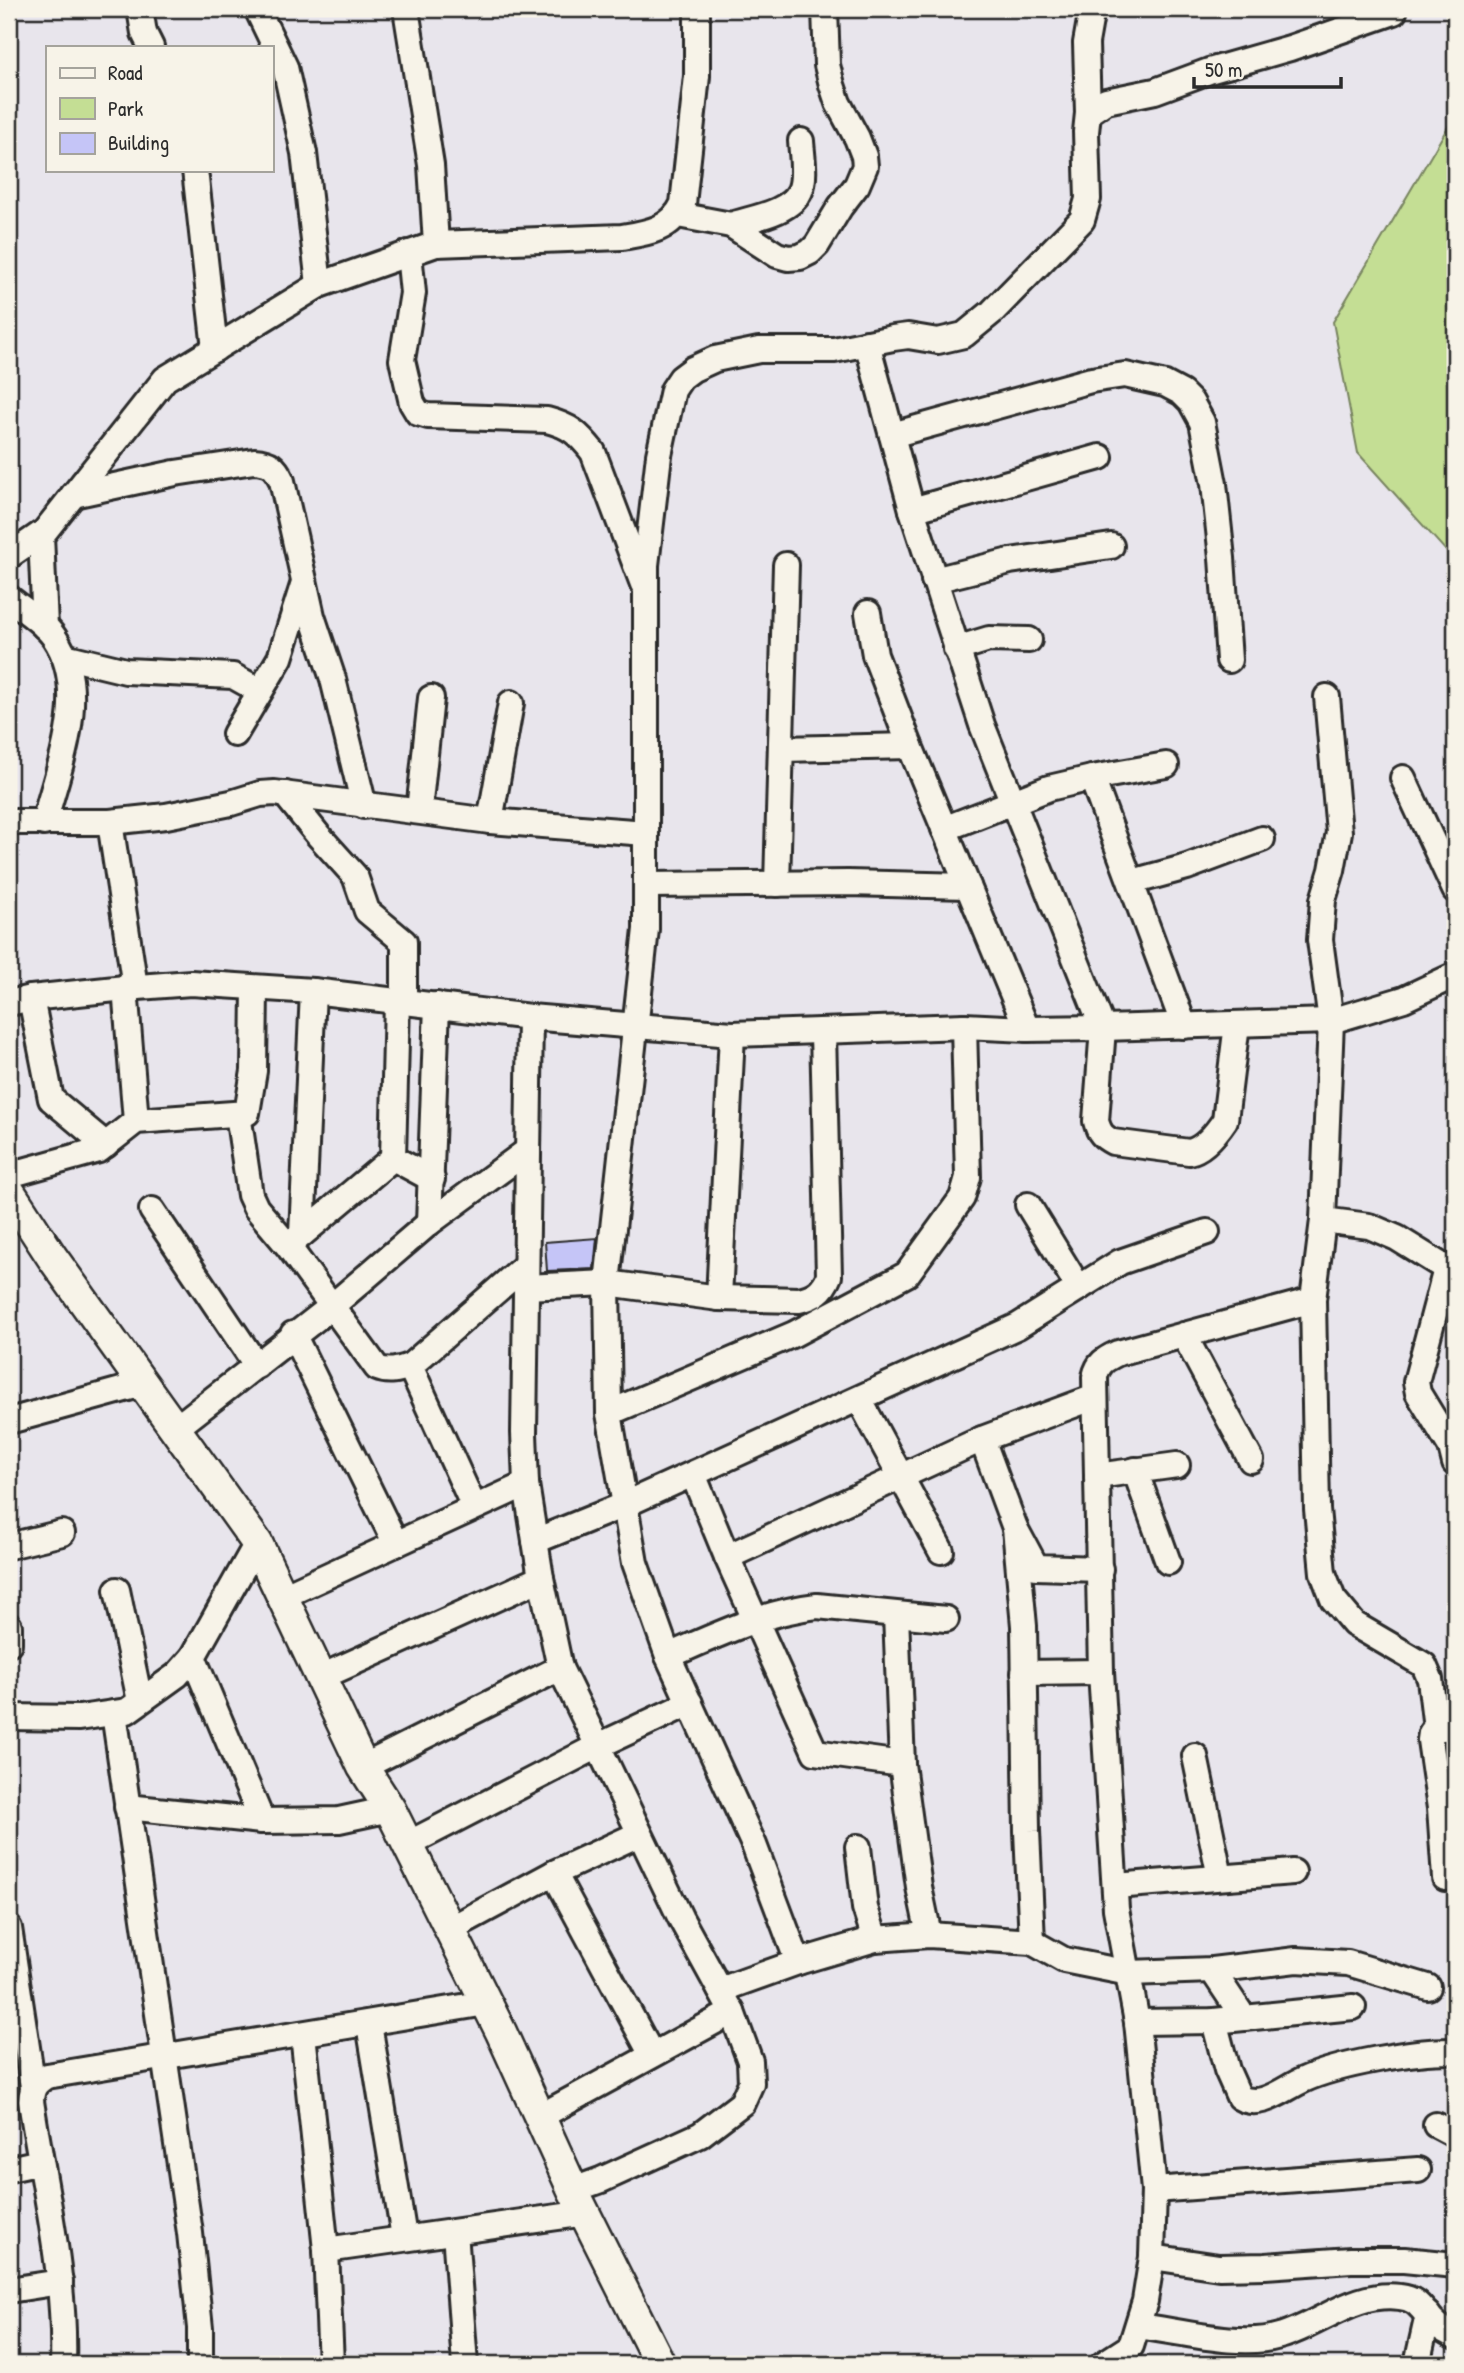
<svg xmlns="http://www.w3.org/2000/svg" width="1464" height="2373" font-family="'Patrick Hand',sans-serif">
	<style>
		.green { fill: #c4de94; stroke: #788460; stroke-width: 2 }
		.building { fill: #c5c5f7; stroke: #2b2b2b; stroke-width: 2 }
		.lines { fill: none; stroke-linecap: round; stroke-linejoin: round }
		.minor-casing { stroke: #2b2b2b; stroke-width: 30 }
		.tertiary-casing { stroke: #2b2b2b; stroke-width: 35 }
		.minor { stroke: #f7f3e8; stroke-width: 24 }
		.tertiary { stroke: #f7f3e8; stroke-width: 30 }
	</style>
	<rect width="100%" height="100%" fill="#e8e5ec"/>
	<filter id="ink" filterUnits="userSpaceOnUse"><feTurbulence type="fractalNoise" baseFrequency=".0143" numOctaves="2"/><feDisplacementMap in="SourceGraphic" scale="14" xChannelSelector="R" yChannelSelector="G"/><feConvolveMatrix kernelMatrix="1 2 1 2 8 2 1 2 1" color-interpolation-filters="sRGB"/></filter>
	<g filter="url(#ink)">
		<polygon class="green" points="1455,115 1455,561 1358,453 1333,322"/>
		<polygon class="building" points="597,1238 594,1269 547,1271 545,1242"/>
		<g class="lines">
			<defs>
				<g id="minor">
					<polyline points="140,9 144,33 151,47"/>
					<polyline points="257,9 285,67 304,153 319,285"/>
					<polyline points="406,9 431,165 436,244"/>
					<polyline points="1394,12 1290,48 1209,71 1155,91 1106,101 1088,113 1086,132 1088,199 1082,220 992,312 964,335 938,341 908,336 893,338 834,350 759,350 715,359 693,369 681,378 673,390 659,455 646,565 646,929 607,1283 609,1413 635,1563 668,1656 754,1845 798,1962 875,1939 929,1935 1032,1942 1064,1960 1129,1973 1212,1970 1296,1960 1348,1963 1428,1987"/>
					<polyline points="1088,113 1086,43 1092,9"/>
					<polyline points="195,170 215,349"/>
					<polyline points="678,215 731,225 777,255 788,258 800,257 810,252 817,245 840,207 857,185 865,166 864,156 857,138 838,103 832,85 827,65 825,9"/>
					<path d="M731 225C752 218 790 213 800 191 806 177 802 156 801 141"/>
					<path d="M409 253 413 293 402 360 412 403 418 413 428 416 547 420C570 426 578 433 593 452L643 584"/>
					<path d="M867 343 912 510 982 725 1103 1028 1096 1121C1099 1133 1103 1137 1113 1142L1189 1152C1204 1149 1217 1132 1225 1120L1237 1024"/>
					<polyline points="892,435 1091,380 1125,375 1165,384 1182,393 1191,402 1202,422 1214,484 1222,558 1229,660"/>
					<path d="M73 495 175 473 254 461C270 462 275 466 282 481L312 616 333 679 364 806"/>
					<polyline points="912,510 1100,457"/>
					<polyline points="41,535 45,627"/>
					<path d="M9 556 45 531 165 379 319 285 436 244 622 237C647 233 671 230 683 204L697 76V9"/>
					<polyline points="934,580 1010,561 1111,546"/>
					<path d="M9 598C23 610 43 621 54 637 91 691 59 765 44 823"/>
					<polyline points="868,613 875,655 910,746 1027,1029"/>
					<polyline points="956,649 989,639 1029,640"/>
					<polyline points="64,656 126,671 233,676 260,691"/>
					<polyline points="1327,697 1339,832 1332,870 1323,900 1320,940 1331,1021 1323,1220 1369,1226 1397,1238 1455,1274"/>
					<polyline points="235,734 280,658 304,582"/>
					<polyline points="782,749 910,746"/>
					<polyline points="1092,778 1184,1026"/>
					<polyline points="1403,778 1455,890"/>
					<polyline points="285,794 318,835 355,876 367,911 404,942 404,1002"/>
					<polyline points="419,811 431,698"/>
					<polyline points="490,821 511,703"/>
					<polyline points="9,822 110,822 166,816 231,803 260,794 275,793 490,821 646,833"/>
					<polyline points="110,822 135,987"/>
					<polyline points="944,829 1049,788 1092,778 1166,765"/>
					<polyline points="1132,882 1187,867 1262,839"/>
					<polyline points="777,884 786,565"/>
					<polyline points="646,885 848,883 968,886"/>
					<polyline points="125,988 136,1121"/>
					<polyline points="31,998 51,1099 106,1145"/>
					<polyline points="9,1003 31,998 125,988 191,983 313,991 530,1017 732,1034 964,1026 1027,1029 1103,1028 1331,1021 1404,999 1455,975"/>
					<polyline points="530,1017 524,1433 526,1484 541,1578 560,1668 598,1746 690,1703"/>
					<path d="M238 1114 250 1195 256 1208 288 1246 377 1368C389 1373 398 1370 410 1366L526 1265"/>
					<polyline points="393,1158 397,1001"/>
					<polyline points="9,1175 99,1150 136,1121 247,1113 254,1071 255,988"/>
					<polyline points="1028,1205 1079,1288"/>
					<polyline points="152,1210 257,1366"/>
					<polyline points="429,1223 437,1005"/>
					<polyline points="302,1234 313,991"/>
					<polyline points="294,1241 393,1158 432,1179"/>
					<polyline points="1446,1269 1416,1382 1418,1393 1451,1447 1455,1463"/>
					<path d="M526 1287 607 1283 719 1298 799 1300C814 1297 823 1291 829 1276L823 1032"/>
					<polyline points="719,1298 732,1034"/>
					<polyline points="1313,1300 1323,1220"/>
					<polyline points="293,1334 396,1544"/>
					<polyline points="1184,1335 1251,1460"/>
					<polyline points="410,1366 474,1507"/>
					<polyline points="859,1399 941,1551"/>
					<polyline points="609,1413 794,1334 907,1274 962,1198 968,1177 964,1026"/>
					<polyline points="9,1421 143,1384"/>
					<polyline points="176,1428 331,1307 429,1223 527,1151"/>
					<polyline points="982,1439 1015,1528 1036,1567 1100,1569"/>
					<polyline points="1135,1470 1168,1562"/>
					<polyline points="693,1474 727,1557"/>
					<polyline points="1097,1476 1177,1465"/>
					<polyline points="1015,1528 1024,1626 1027,1831 1032,1942"/>
					<polyline points="535,1541 624,1505 1018,1326 1120,1262 1207,1232"/>
					<polyline points="9,1546 62,1533"/>
					<polyline points="117,1590 140,1701"/>
					<polyline points="283,1596 526,1484"/>
					<polyline points="896,1615 902,1764 815,1752 727,1557 982,1439 1095,1397"/>
					<polyline points="9,1626 9,1643"/>
					<path d="M668 1656C717 1635 764 1612 817 1606L946 1619"/>
					<polyline points="1024,1673 1101,1672"/>
					<polyline points="319,1678 541,1578"/>
					<polyline points="114,1713 190,2233 200,2328 200,2364"/>
					<polyline points="9,1717 79,1718 127,1711 177,1675 193,1657 257,1543"/>
					<polyline points="1438,1724 1431,1733 1430,1740 1440,1808 1445,1878"/>
					<polyline points="1195,1756 1220,1877"/>
					<polyline points="902,1764 919,1887 929,1935"/>
					<polyline points="363,1767 560,1668"/>
					<polyline points="127,1807 262,1821 193,1657"/>
					<polyline points="262,1821 339,1820 390,1809"/>
					<polyline points="406,1845 598,1746 681,1919 732,2012 750,2061 751,2083 742,2103 700,2135 601,2180 573,2190"/>
					<polyline points="858,1847 865,1908 875,1939"/>
					<polyline points="554,1873 652,2055"/>
					<polyline points="1115,1886 1293,1872"/>
					<polyline points="9,1928 33,2087"/>
					<polyline points="450,1929 554,1873 639,1834"/>
					<polyline points="1212,1970 1244,2018"/>
					<polyline points="720,1990 798,1962"/>
					<path d="M1214 2021 1227 2070 1239 2097C1261 2110 1283 2089 1303 2080 1338 2064 1416 2050 1455 2051"/>
					<polyline points="1137,2022 1214,2021 1353,2007"/>
					<polyline points="369,2024 404,2237"/>
					<polyline points="303,2034 326,2250 331,2364"/>
					<polyline points="541,2116 732,2012"/>
					<polyline points="1436,2125 1455,2135"/>
					<polyline points="9,2169 41,2162"/>
					<polyline points="1154,2190 1418,2170"/>
					<polyline points="455,2232 465,2364"/>
					<polyline points="326,2250 586,2213"/>
					<polyline points="1152,2257 1219,2267 1265,2266 1351,2260 1404,2260 1455,2265"/>
					<polyline points="9,2290 60,2282"/>
					<path d="M1138 2326C1179 2331 1241 2348 1280 2336 1322 2324 1354 2291 1400 2297 1419 2299 1421 2310 1433 2321 1439 2328 1447 2332 1455 2336"/>
					<path d="M63 2364C66 2276 44 2187 31 2101 32 2087 35 2083 47 2076L486 2003"/>
					<path d="M1103 2364 1131 2346 1145 2301 1152 2257 1154 2190 1137 2022 1116 1909 1101 1672 1095 1377C1098 1363 1105 1359 1118 1353L1313 1300 1317 1509 1323 1573 1333 1599 1354 1624 1424 1665 1430 1679 1435 1720 1442 1728 1455 1727"/>
					<polyline points="1417,2364 1428,2315"/>
				</g>
				<polyline id="tertiary" points="9,1191 52,1257 257,1543 363,1767 390,1809 501,2032 573,2190 660,2364"/>
			</defs>
			<use href="#minor" class="minor-casing"/>
			<use href="#tertiary" class="tertiary-casing"/>
			<use href="#minor" class="minor"/>
			<use href="#tertiary" class="tertiary"/>
		</g>
	</g>
	<rect width="1464" height="2373" fill="none" stroke="#f7f3e8" stroke-width="35"/>
	<rect x="18" y="18" width="1429" height="2338" fill="none" stroke="#2b2b2b" stroke-width="2.5" filter="url(#ink)"/>
	<rect x="46" y="46" width="228" height="126" fill="#f7f3e8" stroke="#a5a39c" stroke-width="2"/>
	<rect x="60" y="68" width="35" height="10" fill="#f7f3e8" stroke="#a5a39c" stroke-width="2"/>
	<text x="108" y="80" font-size="21" fill="#2b2b2b">Road</text>
	<rect x="60" y="98" width="35" height="21" fill="#c4de94" stroke="#a5a39c" stroke-width="2"/>
	<text x="108" y="116" font-size="21" fill="#2b2b2b">Park</text>
	<rect x="60" y="133" width="35" height="21" fill="#c5c5f7" stroke="#a5a39c" stroke-width="2"/>
	<text x="108" y="150" font-size="21" fill="#2b2b2b">Building</text>
	<path d="M1194 77v10h147v-10" fill="none" stroke="#2b2b2b" stroke-width="3.5"/>
	<text x="1205" y="77" font-size="21" fill="#2b2b2b" stroke="#f7f3e8" stroke-width="5" paint-order="stroke">50 m</text>
</svg>
